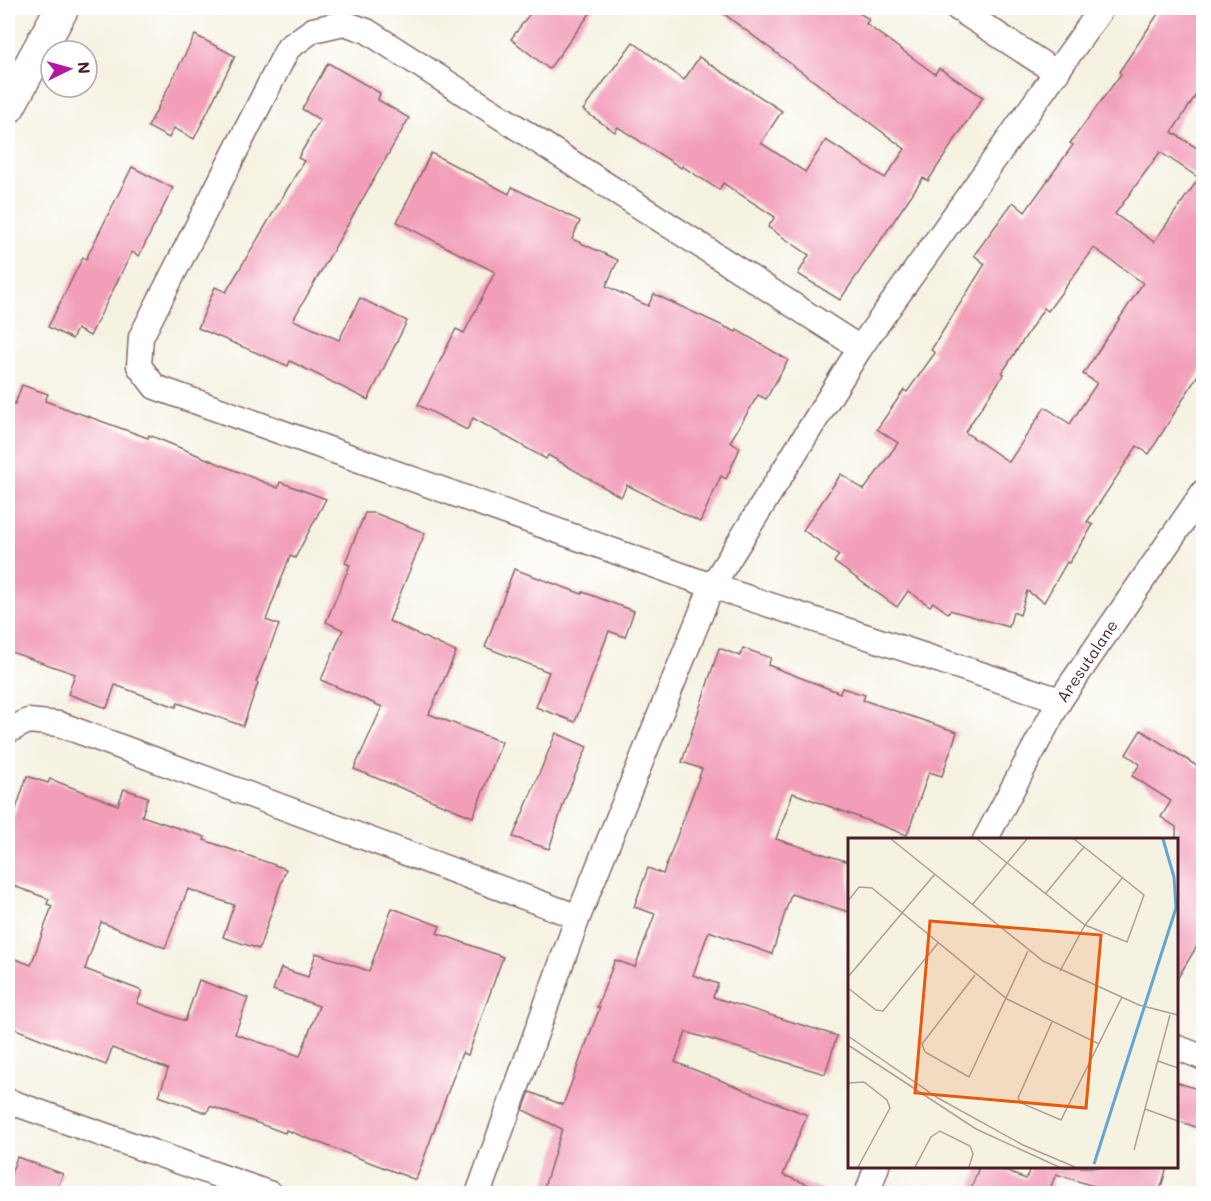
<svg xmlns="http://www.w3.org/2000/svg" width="1211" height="1201" font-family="Mali,sans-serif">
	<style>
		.building { fill: #f29eb9; fill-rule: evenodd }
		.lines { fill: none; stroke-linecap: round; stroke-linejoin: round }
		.street-casing { stroke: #86696b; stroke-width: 27 }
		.primary-casing { stroke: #86696b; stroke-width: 36 }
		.street { stroke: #fff; stroke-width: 24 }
		.primary { stroke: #fff; stroke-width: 33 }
		.labels { text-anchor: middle; stroke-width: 6; stroke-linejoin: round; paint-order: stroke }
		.street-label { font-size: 16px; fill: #4a1f2b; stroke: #fff }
		.inset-river { fill: none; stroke: #60a7d6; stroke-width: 3 }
		.inset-road { fill: none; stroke: #b19e99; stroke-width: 1.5 }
		.view { fill: #e8590c; fill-opacity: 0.15; stroke: #e8590c; stroke-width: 3 }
		.inset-edge { fill: none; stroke: #4a1f2b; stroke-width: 3 }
	</style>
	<rect width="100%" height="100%" fill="#fff"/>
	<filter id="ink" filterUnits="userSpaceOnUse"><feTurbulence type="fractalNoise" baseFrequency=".0167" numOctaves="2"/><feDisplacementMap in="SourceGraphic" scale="12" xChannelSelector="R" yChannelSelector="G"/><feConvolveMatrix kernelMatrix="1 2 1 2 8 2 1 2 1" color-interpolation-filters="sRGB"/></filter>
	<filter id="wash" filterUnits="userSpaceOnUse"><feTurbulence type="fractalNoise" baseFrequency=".008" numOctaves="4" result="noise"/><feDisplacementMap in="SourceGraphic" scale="24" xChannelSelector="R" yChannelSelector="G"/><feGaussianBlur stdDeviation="1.35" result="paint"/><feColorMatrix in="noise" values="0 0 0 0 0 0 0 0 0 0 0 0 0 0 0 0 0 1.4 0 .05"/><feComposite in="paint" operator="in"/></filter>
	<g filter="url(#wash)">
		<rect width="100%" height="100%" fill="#f5f2e2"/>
		<g id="blocks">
			<g class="building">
				<polygon points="534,8 594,8 549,69 511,39"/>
				<polygon points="716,8 851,8 869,19 866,24 935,74 939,68 983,97 928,181 923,178 840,300 798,274 809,255 768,227 775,217 723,183 719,190 682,166 681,168 618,127 615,132 583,110 633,42 684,80 699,57 782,111 761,143 805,172 826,140 885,178 905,149"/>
				<path d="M1162 8H1203V84L1172 132 1203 152V367L1149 454 1137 446 1087 522 1093 525 1069 563 1067 562 1044 602 1027 591 1020 615 1013 612 1009 627 950 610 948 613 933 602 930 606 908 591 897 607 834 562 839 555 803 530 841 474 864 490 898 443 877 429 904 390 907 392 935 353 931 350 985 264 974 255 1013 202 1025 212 1073 145 1070 143 1121 74 1119 72ZM1160 152 1199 178 1154 242 1115 214ZM1094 248 1143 283 1083 374 1097 383 1070 424 1045 407 1009 462 965 432 1004 374 1002 373 1044 308 1048 311Z"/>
				<polygon points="195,35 235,56 194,139 174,128 169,138 148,127"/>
				<polygon points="328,63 380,93 378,100 409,118 293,320 339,340 360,298 407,321 368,400 290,361 288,366 198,328 215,287 226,292 304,161 298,158 320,120 302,109"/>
				<polygon points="431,153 509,194 512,187 580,221 572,239 618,260 606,286 648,306 654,294 736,332 737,330 788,360 766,399 758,395 730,442 740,448 726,479 721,476 700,522 627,485 621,497 548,455 546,459 473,418 467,430 418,405 456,329 464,333 495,272 397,222"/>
				<polygon points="132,167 173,188 139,256 132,252 90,336 77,329 72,339 48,327 83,257 86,259"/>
				<polygon points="22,385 48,394 45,401 148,438 149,435 278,488 280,482 326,499 295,558 290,556 266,620 279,625 256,682 258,683 243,726 178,703 176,707 115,685 107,708 68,694 75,674 8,651 8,401 15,404"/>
				<polygon points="365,513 375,513 425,533 389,621 456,652 429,714 502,742 473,817 354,769 382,707 321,680 343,630 326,622 350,565 345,563"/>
				<polygon points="514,569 582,594 583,592 634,611 625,637 609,631 575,722 536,707 549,672 485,647"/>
				<polygon points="719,648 740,656 743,648 771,658 768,665 840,693 842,688 865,695 863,700 957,732 942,776 929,772 907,835 793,793 776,839 849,862 849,912 791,894 772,954 709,931 693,975 718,984 713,997 837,1036 825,1074 686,1032 675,1062 807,1115 783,1175 825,1191 825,1194 542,1194 562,1129 523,1110 530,1092 563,1105 600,1007 597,1007 615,960 635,967 655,914 634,907 648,868 663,874 702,769 682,762"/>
				<polygon points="1141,730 1203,770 1203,936 1176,981 1176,827 1161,817 1171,801 1132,776 1140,764 1126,754"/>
				<polygon points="556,733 587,747 565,799 549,849 513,837"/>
				<polygon points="27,776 48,783 50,779 118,805 124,789 148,797 142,816 205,837 204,840 286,869 259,949 223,937 234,905 188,889 165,948 101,922 85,969 142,991 137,1003 185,1021 199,980 248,998 235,1034 300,1056 319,1006 273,990 281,968 308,977 316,953 369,971 392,908 440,926 437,933 503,957 468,1055 462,1053 416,1180 286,1130 285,1133 210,1106 207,1113 159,1096 168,1069 112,1048 106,1065 8,1026 8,956 31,965 52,906 47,904 49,899 8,884 8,833"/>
				<polygon points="1176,1082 1203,1091 1203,1111 1198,1128 1176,1120"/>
				<polygon points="17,1157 63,1174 55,1194 8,1194 8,1182"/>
				<polygon points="979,1167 994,1167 1026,1179 1030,1167 1167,1167 1159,1194 1118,1194 1056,1174 1050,1189 1058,1194 969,1194"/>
			</g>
		</g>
	</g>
	<g filter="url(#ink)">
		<use href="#blocks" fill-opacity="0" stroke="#86696b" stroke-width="1.5"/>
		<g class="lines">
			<defs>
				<g id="street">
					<polyline points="957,8 1057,73"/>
					<polyline points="860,348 367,31 344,23 313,30 288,48 141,337 139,366 155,387 712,586 1060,700"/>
					<polyline points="8,731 28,721 59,724 578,917"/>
					<polyline points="985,840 1060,700 1204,491"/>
					<polyline points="1176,1047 1204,1058"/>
					<polyline points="8,1101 271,1194"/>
					<polyline points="478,1194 578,917 712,586 860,348 1102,8"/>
					<polyline points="867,1194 877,1166"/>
				</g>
				<polyline id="primary" points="8,107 62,8"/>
			</defs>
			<use href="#street" class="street-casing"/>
			<use href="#primary" class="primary-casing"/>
			<use href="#street" class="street"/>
			<use href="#primary" class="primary"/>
		</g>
	</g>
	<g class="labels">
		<g class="street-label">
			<text transform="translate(1087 661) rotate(-56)" y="6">Aresutalane</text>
		</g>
	</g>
	<g transform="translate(848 838)">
		<rect width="330" height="330" fill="#f5f2e2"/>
		<path class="inset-river" d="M246 326 328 70 326 39 315 1"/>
		<path class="inset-road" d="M43 1 195 123 291 167 330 177M129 1 237 87 279 104 296 57 226 1M198 55 236 9M0 63 11 49 24 50 159 161 251 206M124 67 179 1M212 133 237 87 275 39M127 137 74 206 77 214 121 239 180 113M0 139 87 36M0 150 28 172 35 173 90 105M204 184 170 260 173 265 213 282 274 159M0 198 90 260 175 307 227 329M0 207 128 291 211 329M310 223 330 230M0 245 16 244 39 262 42 270 10 329M297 271 330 283M286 312 322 177M67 329 83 299 92 293 122 308 125 316 121 329"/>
		<path class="view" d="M82 83 253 97 238 270 67 255Z"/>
		<rect width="330" height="330" class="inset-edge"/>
	</g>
	<rect width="1211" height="1201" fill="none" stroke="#fff" stroke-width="30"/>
	<g transform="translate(69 69) rotate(85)"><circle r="28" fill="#ffffff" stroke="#b7a5aa" stroke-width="1.5"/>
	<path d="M0-4.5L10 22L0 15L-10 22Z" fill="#b5179e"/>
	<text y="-9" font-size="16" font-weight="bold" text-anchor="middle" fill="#4a1f2b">N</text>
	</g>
</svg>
